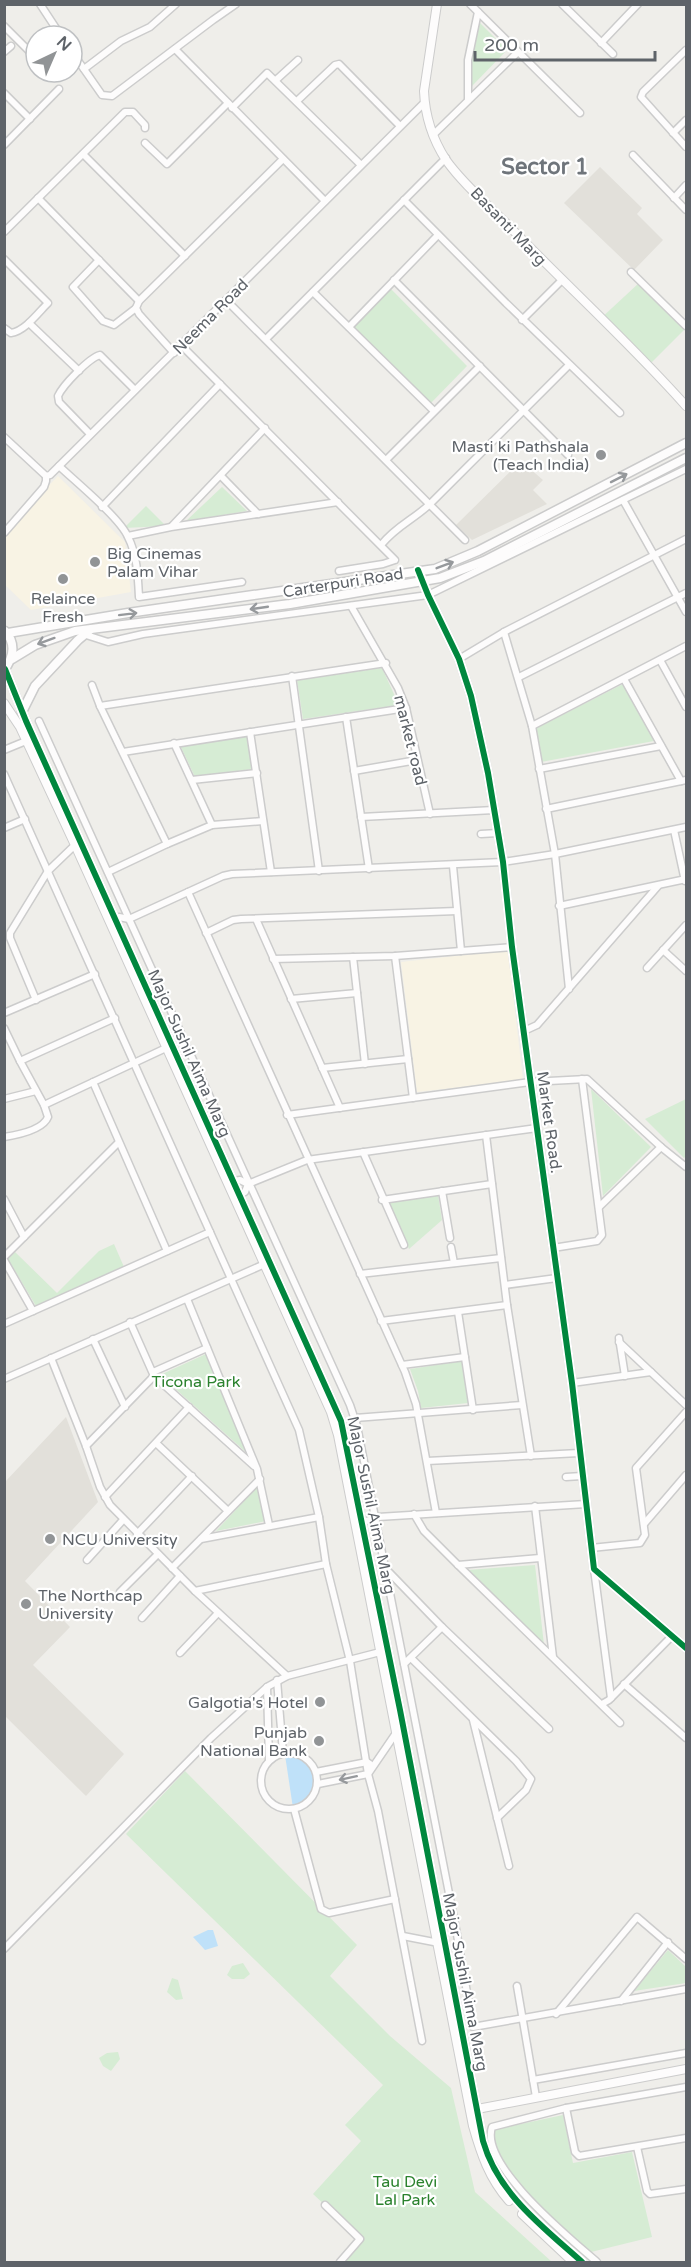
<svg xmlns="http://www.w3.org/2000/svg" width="691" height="2267" font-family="'Varela Round',sans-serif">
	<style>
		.commercial { fill: #f8f3e4 }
		.education { fill: #e2e0da }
		.green { fill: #d6ecd4 }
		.water { fill: #bfe1f9 }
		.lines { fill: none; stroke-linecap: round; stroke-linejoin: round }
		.minor-casing { stroke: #ccc; stroke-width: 9 }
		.tertiary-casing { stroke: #ccc; stroke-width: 10 }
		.secondary-casing { stroke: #cbcbcb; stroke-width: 11 }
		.minor { stroke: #fdfcfc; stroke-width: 6 }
		.tertiary { stroke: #fdfcfc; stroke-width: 8 }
		.secondary { stroke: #fdfcfc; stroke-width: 8 }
		.cycleway-casing { stroke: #fff; stroke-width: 10 }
		.cycleway { stroke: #00873e; stroke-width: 6 }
		.oneway { stroke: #96999c }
		.poi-dot { fill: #919496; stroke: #fff; stroke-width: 2 }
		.labels { text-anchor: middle; stroke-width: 4.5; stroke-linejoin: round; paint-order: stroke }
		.street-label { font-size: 16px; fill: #5e6369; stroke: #fff }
		.poi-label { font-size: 16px; fill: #5e6369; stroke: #fff; text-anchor: end }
		.park-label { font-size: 16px; fill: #2b822e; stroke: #fff }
		.district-label { font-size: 22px; font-weight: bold; fill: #6f757b; stroke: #fff }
	</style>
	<rect width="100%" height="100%" fill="#efeeea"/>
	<g class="commercial">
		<polygon points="58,476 125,542 131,592 31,610 5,585 4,531"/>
		<polygon points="508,950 523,1080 417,1092 401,962"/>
	</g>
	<g class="education">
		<polygon points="600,167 642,208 637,214 663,240 634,270 564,203"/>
		<polygon points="521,461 543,480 533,490 547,504 472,540 456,525"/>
		<polygon points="66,1417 98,1502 25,1581 70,1627 33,1665 124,1754 86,1796 5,1716 5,1482"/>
	</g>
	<g class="green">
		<path d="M480 23 507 50 472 86C469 65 471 44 480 23Z"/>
		<polygon points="639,283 686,328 645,369 598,321"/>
		<polygon points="389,287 467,366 429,405 350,326"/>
		<polygon points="222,487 247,511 186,521"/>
		<polygon points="146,506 166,526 124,528"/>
		<polygon points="382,668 399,705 303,719 297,680"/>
		<polygon points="623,684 654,741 541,762 535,729"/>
		<polygon points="248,736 252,769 195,777 180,745"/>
		<polygon points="591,1089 651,1147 603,1196"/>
		<polygon points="686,1099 686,1156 684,1158 645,1119"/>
		<polygon points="438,1195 442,1220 409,1249 388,1202"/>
		<polygon points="114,1244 124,1267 36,1306 8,1259 15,1252 57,1293 99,1251"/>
		<polygon points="206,1354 248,1454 160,1375"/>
		<polygon points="462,1361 468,1403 421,1408 418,1391 410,1369"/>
		<polygon points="259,1485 266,1521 216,1531"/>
		<polygon points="535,1565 544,1645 468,1570"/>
		<polygon points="185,1771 357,1945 330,1976 390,2036 451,2088 475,2192 552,2262 335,2262 360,2238 313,2194 361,2141 345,2125 383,2085 126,1834"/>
		<polygon points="668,1950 686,1967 686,1983 634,1991"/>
		<polygon points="243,1963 250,1974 244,1979 232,1979 227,1975 232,1966"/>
		<polygon points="172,1978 178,1980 183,1999 176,2000 167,1992"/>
		<polygon points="118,2052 120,2059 111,2071 103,2066 99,2058 107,2053"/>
		<polygon points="563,2115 573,2163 632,2152 652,2237 583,2254 503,2170 484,2132"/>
	</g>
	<g class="water">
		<path d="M285 1755C321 1756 325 1795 293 1808Z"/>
		<polygon points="208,1930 213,1930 218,1946 205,1950 193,1937"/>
	</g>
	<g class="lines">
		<defs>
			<g id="minor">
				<polyline points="40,4 61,36"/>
				<polyline points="470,4 580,113"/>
				<polyline points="562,4 613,54"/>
				<polyline points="4,26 36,58"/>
				<polyline points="601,43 638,4"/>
				<polyline points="175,49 325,201"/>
				<polyline points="686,50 643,92 641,97 686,147"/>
				<polyline points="4,52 11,46"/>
				<polyline points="72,52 102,95 112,96 213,20 236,4"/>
				<polyline points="84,69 121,41 150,27 176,4"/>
				<polyline points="276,80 298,60"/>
				<polyline points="4,93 30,119"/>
				<polyline points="468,100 468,60 478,12"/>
				<polyline points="297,101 335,65 339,64 399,125"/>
				<polyline points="232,108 267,73 361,165"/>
				<polyline points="673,133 686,120"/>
				<polyline points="433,135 518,52"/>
				<polyline points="145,143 167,164 228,103"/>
				<polyline points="4,145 59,89"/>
				<polyline points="83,154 185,256"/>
				<polyline points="633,155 686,210"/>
				<polyline points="38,198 139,301"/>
				<polyline points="674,198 686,185"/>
				<polyline points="404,200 506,303 620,413"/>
				<polyline points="4,232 125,112 133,112 145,125 145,128"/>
				<path d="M4 259 48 303C38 313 25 331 11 333L4 328"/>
				<polyline points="99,260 73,287 103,321 114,325 136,308 139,301 283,159"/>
				<polyline points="631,272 686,326"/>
				<polyline points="394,280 568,455"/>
				<polyline points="313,292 434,411"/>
				<polyline points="226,300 465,540"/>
				<polyline points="136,308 139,314 174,353"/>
				<polyline points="522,320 562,280"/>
				<polyline points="29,323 79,371"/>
				<polyline points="349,327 438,235"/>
				<polyline points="266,339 446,158"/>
				<polyline points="181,345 395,560 383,564 339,571"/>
				<path d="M90 434 59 402 58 396C63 385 89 358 100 355L135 390"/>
				<polyline points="4,437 46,476"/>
				<polyline points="386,460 480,366"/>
				<path d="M59 466C76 482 120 518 128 537 137 554 138 577 139 597L242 582"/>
				<polyline points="46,476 50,475 424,103"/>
				<polyline points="221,476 258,514"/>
				<polyline points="623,500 686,612"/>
				<polyline points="102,507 220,384"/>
				<polyline points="172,526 265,428"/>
				<polyline points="4,533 44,487 46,481 46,476"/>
				<polyline points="128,536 171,527 338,502"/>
				<path d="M381 545C396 526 413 520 430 504L569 365"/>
				<polyline points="351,606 398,688 406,708 430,814"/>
				<polyline points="504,632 532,726 555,854 569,989"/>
				<polyline points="83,634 108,642 143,634 428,595 686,469"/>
				<polyline points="459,659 504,632 686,539"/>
				<polyline points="660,660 686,707"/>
				<polyline points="292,676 319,871"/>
				<polyline points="519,677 686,593"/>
				<polyline points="624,679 681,781"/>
				<polyline points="92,685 100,706 167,844"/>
				<polyline points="100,706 386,663"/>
				<polyline points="346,717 369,869"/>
				<polyline points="39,721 350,1405 357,1426 404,1664"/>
				<polyline points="532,726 686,646"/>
				<polyline points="250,732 271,872"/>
				<polyline points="174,743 212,825"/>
				<polyline points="4,750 26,741"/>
				<polyline points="123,752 406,708"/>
				<polyline points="539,769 661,746"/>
				<polyline points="354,771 417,760"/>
				<polyline points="4,774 299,1430 319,1517 326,1564 350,1661 368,1774 378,1811 422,2041"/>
				<polyline points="192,780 257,773"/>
				<polyline points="546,809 686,780"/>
				<polyline points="361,817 494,810"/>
				<polyline points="4,828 25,819"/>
				<polyline points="674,830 685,881"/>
				<polyline points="481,834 498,833"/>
				<polyline points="453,866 461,951"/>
				<polyline points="108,872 167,844 212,825 263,821"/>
				<polyline points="188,892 405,1372 416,1404 436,1513"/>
				<polyline points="559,906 686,879"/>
				<polyline points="113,919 119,917 129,919 223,876 232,874 503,862 555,854 686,827"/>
				<polyline points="256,919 340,1108"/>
				<polyline points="206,933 233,920 241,919 457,911"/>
				<polyline points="663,950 686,971"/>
				<polyline points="395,956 413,1098"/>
				<polyline points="353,957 365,1064"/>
				<polyline points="273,959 395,956 512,947"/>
				<polyline points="647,968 686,925"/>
				<polyline points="291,999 357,993"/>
				<polyline points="36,1000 10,938 10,933 48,871 75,845"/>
				<polyline points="4,1013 95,974"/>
				<path d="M4 1028 20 1061 44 1105 48 1117C43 1130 17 1135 4 1137"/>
				<polyline points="524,1031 537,1025 658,886"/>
				<polyline points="20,1061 115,1018"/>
				<polyline points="322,1068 408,1059"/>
				<polyline points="93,1082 167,1251"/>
				<polyline points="4,1099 36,1091"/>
				<polyline points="44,1105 166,1048"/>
				<polyline points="287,1115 530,1082 587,1079 661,1147 686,1167"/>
				<polyline points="486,1135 507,1305 531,1456"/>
				<polyline points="363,1152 404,1245"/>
				<polyline points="233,1181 240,1180 248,1184"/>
				<polyline points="442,1191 450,1238"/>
				<polyline points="240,1195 245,1192 248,1184 307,1160 537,1128"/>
				<polyline points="4,1199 24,1237"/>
				<polyline points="382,1200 492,1184"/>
				<polyline points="599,1207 661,1147"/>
				<polyline points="451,1247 454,1263"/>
				<polyline points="553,1248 597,1241 602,1235 582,1079"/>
				<polyline points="4,1257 118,1143"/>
				<polyline points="4,1260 33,1311"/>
				<polyline points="360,1274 501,1258"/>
				<polyline points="505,1285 557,1278"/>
				<polyline points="187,1299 257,1469 269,1525"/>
				<polyline points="458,1312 473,1410"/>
				<polyline points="381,1321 507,1305"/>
				<polyline points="130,1322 154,1376 254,1466"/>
				<polyline points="4,1324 210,1232"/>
				<polyline points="619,1338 625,1376"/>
				<polyline points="93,1339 125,1407"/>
				<polyline points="619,1342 686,1405"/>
				<polyline points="51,1358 86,1446 100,1487 110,1505 195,1591 287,1676"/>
				<polyline points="402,1365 465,1357"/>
				<polyline points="153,1372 207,1348"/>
				<polyline points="4,1379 267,1263"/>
				<polyline points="572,1383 651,1372"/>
				<polyline points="355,1418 522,1405"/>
				<polyline points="156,1443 228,1511"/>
				<polyline points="86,1446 154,1376"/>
				<polyline points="427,1461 579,1453"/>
				<polyline points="566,1477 582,1476"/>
				<polyline points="105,1497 189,1407"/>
				<polyline points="535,1506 553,1657"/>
				<polyline points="414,1514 424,1531 458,1565 620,1723"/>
				<polyline points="360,1523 378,1517 586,1504"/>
				<polyline points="644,1524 686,1475"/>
				<polyline points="137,1534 192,1476"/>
				<polyline points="201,1539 319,1517"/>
				<polyline points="591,1548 640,1543 645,1535 636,1468 686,1412"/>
				<polyline points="87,1560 123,1520"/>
				<polyline points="458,1565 540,1558"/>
				<polyline points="172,1568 260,1479"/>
				<polyline points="385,1568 442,1627 549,1729"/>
				<polyline points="594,1569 611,1698"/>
				<polyline points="195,1591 326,1564"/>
				<polyline points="120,1592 158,1554"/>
				<polyline points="142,1618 180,1576"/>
				<polyline points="442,1627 404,1664 456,1929 473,2027 686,1989"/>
				<polyline points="180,1653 218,1613"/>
				<polyline points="411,1658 516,1761 531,1779 526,1790 497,1818"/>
				<polyline points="277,1680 283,1753"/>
				<polyline points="624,1684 686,1738"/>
				<polyline points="267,1687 269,1760"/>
				<polyline points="602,1704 609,1700 672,1636"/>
				<polyline points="473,1720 509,1866"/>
				<circle cx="289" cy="1781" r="28"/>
				<polyline points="316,1772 367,1762 370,1764"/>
				<polyline points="318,1784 368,1774 396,1733"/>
				<polyline points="294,1809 321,1909 329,1913 395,1899"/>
				<polyline points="403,1936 439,1943"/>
				<polyline points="4,1949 211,1738 267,1687 287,1676 384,1651"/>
				<polyline points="517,1986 536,2097"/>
				<polyline points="621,2001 668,1942"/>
				<polyline points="556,2014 637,1917 686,1959"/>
				<polyline points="533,2080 686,2053"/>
				<polyline points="566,2108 575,2152 579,2156 686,2138"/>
				<polyline points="637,2147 647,2191 650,2194 686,2189"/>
				<polyline points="325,2205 360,2239 340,2262"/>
				<path d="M597 2262C571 2239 479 2165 492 2127L566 2108 686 2087"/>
			</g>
			<g id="tertiary">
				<path d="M437 4 424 91C425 115 433 140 446 160 463 184 488 205 509 226 568 287 630 343 686 406"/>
				<polyline points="418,570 428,595 459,659 471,696 488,773 503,862 512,947 572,1383 594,1569 686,1648"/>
				<path d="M5 669 26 721 341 1421 400 1710 483 2141C498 2194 543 2227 582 2262"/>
				<path d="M4 703 20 727 75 845 331 1412 338 1435 473 2126C481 2154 489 2178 509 2201"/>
				<polyline points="472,2110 686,2069"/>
				<polyline points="522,2214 573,2262"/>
			</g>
			<g id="secondary">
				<polyline points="8,633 128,613 435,569 478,551 686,443"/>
				<polyline points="12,659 35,645 75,631 290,604 440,578 484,561 686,458"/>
				<path d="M4 670C14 657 16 643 5 631"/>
				<polyline points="22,712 35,686 78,640 90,630"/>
			</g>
		</defs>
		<use href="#minor" class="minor-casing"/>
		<use href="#tertiary" class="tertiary-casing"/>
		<use href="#secondary" class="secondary-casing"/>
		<use href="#minor" class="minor"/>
		<use href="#tertiary" class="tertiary"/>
		<use href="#secondary" class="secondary"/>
		<defs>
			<g id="cycleway">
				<polyline points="418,570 428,595 459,659 471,696 488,773 503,862 512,947 572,1383 594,1569 686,1648"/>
				<path d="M5 669 26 721 341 1421 400 1710 483 2141C498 2194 543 2227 582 2262"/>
			</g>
		</defs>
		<use href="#cycleway" class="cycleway-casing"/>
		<use href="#cycleway" class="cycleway"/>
	</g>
	<defs><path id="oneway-shaft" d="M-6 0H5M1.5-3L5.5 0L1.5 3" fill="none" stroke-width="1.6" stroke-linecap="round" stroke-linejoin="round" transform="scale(1.5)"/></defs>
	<g class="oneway">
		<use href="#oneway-shaft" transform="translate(619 478) rotate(-27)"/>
		<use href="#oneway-shaft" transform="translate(445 565) rotate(-21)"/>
		<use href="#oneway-shaft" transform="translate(259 608) rotate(172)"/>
		<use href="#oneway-shaft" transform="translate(128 614) rotate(-7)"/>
		<use href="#oneway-shaft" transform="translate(46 641) rotate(160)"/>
		<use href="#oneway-shaft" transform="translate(348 1778) rotate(168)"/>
	</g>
	<g class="poi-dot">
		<circle cx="601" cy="455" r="6"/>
		<circle cx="95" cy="562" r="6"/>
		<circle cx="63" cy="579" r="6"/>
		<circle cx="50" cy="1539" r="6"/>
		<circle cx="26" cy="1604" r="6"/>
		<circle cx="320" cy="1702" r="6"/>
		<circle cx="319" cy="1741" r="6"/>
	</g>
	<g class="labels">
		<g class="street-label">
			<text transform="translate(509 226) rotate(46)" y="6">Basanti Marg</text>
			<text transform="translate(210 316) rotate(-45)" y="6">Neema Road</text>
			<text transform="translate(343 582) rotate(-9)" y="6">Carterpuri Road</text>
			<text transform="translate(411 740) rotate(76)" y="6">market road</text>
			<text transform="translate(190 1053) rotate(66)" y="6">Major Sushil Aima Marg</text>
			<text transform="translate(550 1122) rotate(82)" y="6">Market Road.</text>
			<text transform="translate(372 1505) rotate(78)" y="6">Major Sushil Aima Marg</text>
			<text transform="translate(466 1982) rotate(79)" y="6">Major Sushil Aima Marg</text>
		</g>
		<g class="poi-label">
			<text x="589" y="452">Masti ki Pathshala<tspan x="589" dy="18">(Teach India)</tspan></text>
			<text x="107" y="559" text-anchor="start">Big Cinemas<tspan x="107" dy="18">Palam Vihar</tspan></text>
			<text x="63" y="604" text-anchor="middle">Relaince<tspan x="63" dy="18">Fresh</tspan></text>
			<text x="62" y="1545" text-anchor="start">NCU University</text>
			<text x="38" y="1601" text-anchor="start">The Northcap<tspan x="38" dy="18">University</tspan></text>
			<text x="308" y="1708">Galgotia's Hotel</text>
			<text x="307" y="1738">Punjab<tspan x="307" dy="18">National Bank</tspan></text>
		</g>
		<g class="park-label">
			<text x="196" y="1387">Ticona Park</text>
			<text x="405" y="2187">Tau Devi<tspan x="405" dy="18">Lal Park</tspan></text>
		</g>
		<g class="district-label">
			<text x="545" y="174">Sector 1</text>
		</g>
	</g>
	<rect width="691" height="2267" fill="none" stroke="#5e6369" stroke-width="12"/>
	<g transform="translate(54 54) rotate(44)"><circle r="28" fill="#ffffff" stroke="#bfc1c3" stroke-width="1.5"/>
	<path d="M0-4.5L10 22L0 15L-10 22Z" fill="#919496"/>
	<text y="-9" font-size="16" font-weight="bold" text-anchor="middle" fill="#5e6369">N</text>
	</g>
	<path d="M475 51v9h180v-9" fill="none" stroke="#5e6369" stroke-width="3"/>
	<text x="484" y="51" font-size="18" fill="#5e6369" stroke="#ffffff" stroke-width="4.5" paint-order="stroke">200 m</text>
</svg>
